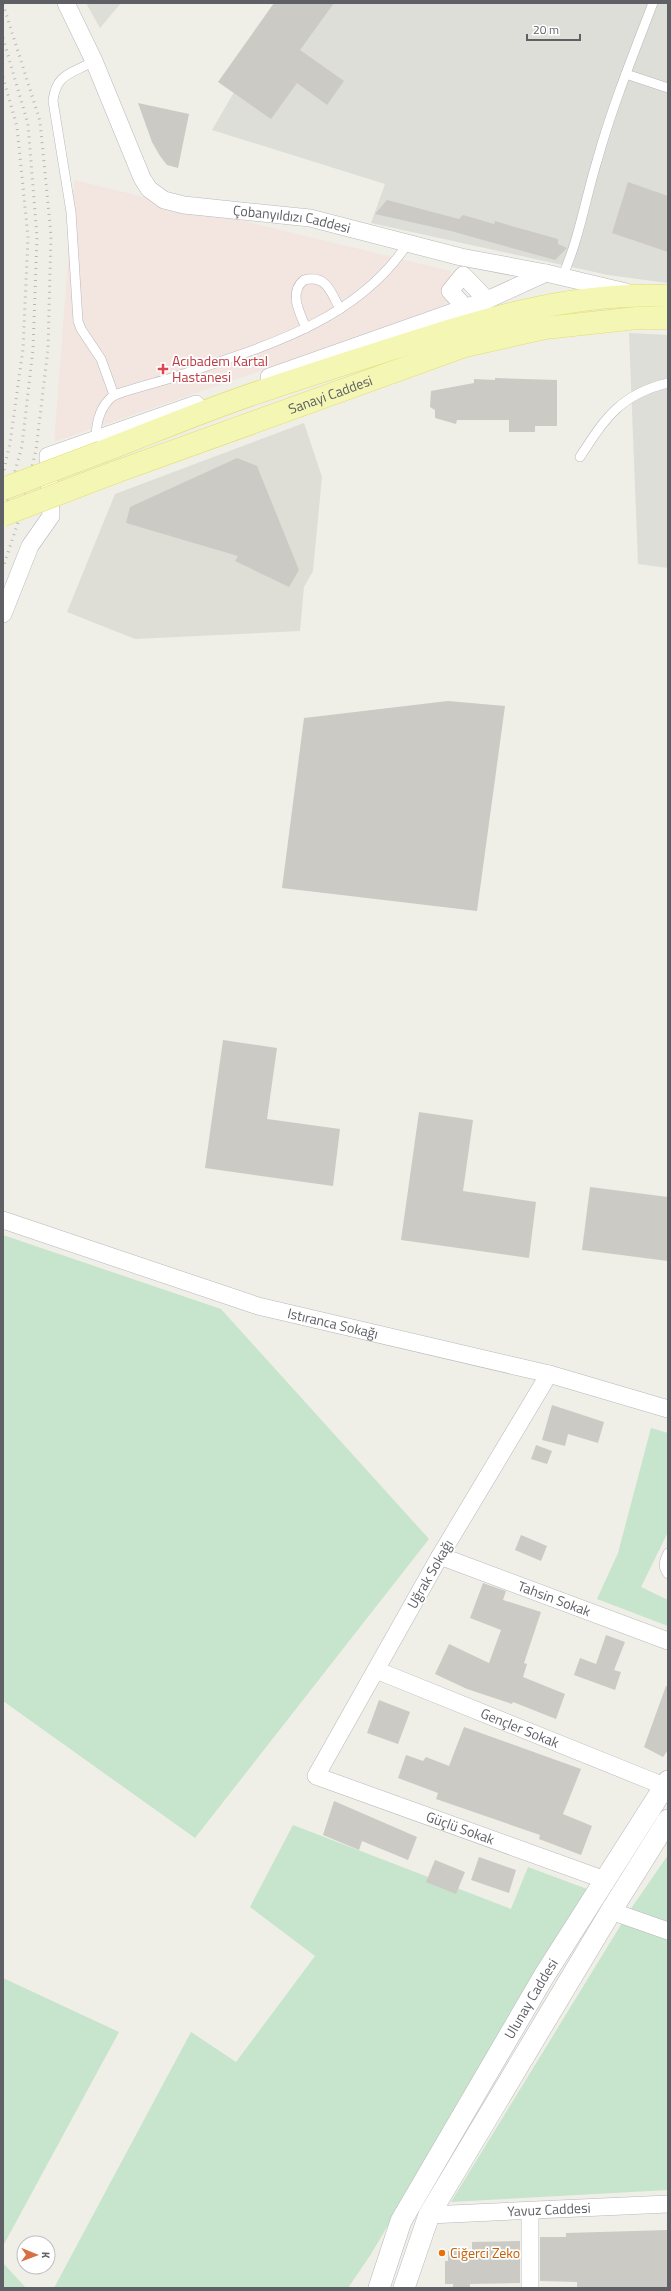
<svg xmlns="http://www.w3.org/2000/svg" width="671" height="2291" font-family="'Titillium Web',sans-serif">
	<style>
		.industrial { fill: #deded9 }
		.education { fill: #dfded6 }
		.medical { fill: #f3e6e1 }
		.green { fill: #c7e4cd }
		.building { fill: #cbcac4 }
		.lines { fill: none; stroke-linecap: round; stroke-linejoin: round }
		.service-casing { stroke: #b7b8bc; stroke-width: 10 }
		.minor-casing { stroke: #b7b8bc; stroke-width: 18 }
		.tertiary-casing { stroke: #b7b8bc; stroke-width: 22 }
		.primary-casing { stroke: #e4dc6b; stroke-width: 23 }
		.service { stroke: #fff; stroke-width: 9 }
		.minor { stroke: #fff; stroke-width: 17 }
		.tertiary { stroke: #fff; stroke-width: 21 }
		.primary { stroke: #f4f7b4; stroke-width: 22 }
		.rail { stroke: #b7b7b8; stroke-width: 3; stroke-dasharray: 1 5; stroke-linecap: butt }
		.primary-bridge-casing { stroke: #e4dc6b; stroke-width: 23; stroke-linecap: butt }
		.primary-bridge { stroke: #f4f7b4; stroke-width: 22 }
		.health-dot { fill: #e0444e; stroke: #fff; stroke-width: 1.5 }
		.food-dot { fill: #e8710a; stroke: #fff; stroke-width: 1.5 }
		.labels { text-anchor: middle; stroke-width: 3.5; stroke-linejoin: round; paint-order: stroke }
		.street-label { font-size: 14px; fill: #5f6066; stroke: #fff }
		.health-label { font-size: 14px; fill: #be3a42; stroke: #fff; text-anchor: start }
		.food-label { font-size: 14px; fill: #c56008; stroke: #fff; text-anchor: start }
	</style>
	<rect width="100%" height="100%" fill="#efefe7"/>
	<g class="industrial">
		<polygon points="86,3 121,3 100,28"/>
		<polygon points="286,3 668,3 668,283 608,275 371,223 385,184 212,130"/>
		<polygon points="629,333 668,335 668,568 638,564"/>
	</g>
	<polygon class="education" points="304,423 322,477 313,571 304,587 300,631 135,639 67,612 115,494"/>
	<polygon class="medical" points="74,180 451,271 449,306 54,442"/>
	<g class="green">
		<polygon points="3,1235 221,1309 429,1539 195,1838 3,1701"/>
		<polygon points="651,1428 668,1433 668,1532 641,1587 668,1600 668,1626 597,1599 618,1553"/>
		<polygon points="293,1825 511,1909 528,1867 587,1889 371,2254 348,2288 54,2288 191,2032 236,2062 315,1956 250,1907"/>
		<polygon points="668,1855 668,2190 451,2202 630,1910"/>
		<polygon points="3,1978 119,2032 3,2246"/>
		<polygon points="3,2263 26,2288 3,2288"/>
	</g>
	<g class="building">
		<polygon points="274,3 334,3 300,50 344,81 327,105 297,83 271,119 218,82"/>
		<polygon points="138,103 189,114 178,168 167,165 160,156 152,142"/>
		<polygon points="628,182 668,196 668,252 612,233"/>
		<polygon points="387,200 459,219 463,215 494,224 495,221 515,227 558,239 558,244 567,248 555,260 451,231 375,214"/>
		<polygon points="495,378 557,380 557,426 535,426 535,432 509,432 509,420 457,420 456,424 435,418 435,410 430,407 431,391 474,383 474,379 495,380"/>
		<polygon points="237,458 257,466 299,570 289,587 235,561 238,556 126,523 130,507"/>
		<polygon points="448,701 505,706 477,911 282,888 304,718"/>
		<polygon points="223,1040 277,1048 267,1119 340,1129 333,1186 205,1168"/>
		<polygon points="419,1112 473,1120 463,1191 536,1202 529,1258 401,1240"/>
		<polygon points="590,1187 668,1197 668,1261 582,1250"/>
		<polygon points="552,1405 604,1422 598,1443 568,1434 565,1446 542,1440"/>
		<polygon points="536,1445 552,1451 547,1464 531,1459"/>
		<polygon points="521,1535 547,1546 541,1561 515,1550"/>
		<polygon points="483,1583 506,1591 503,1600 541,1612 524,1663 527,1664 523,1677 565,1694 556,1719 513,1702 512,1704 467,1689 435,1674 449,1644 489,1663 501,1630 470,1618"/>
		<polygon points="606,1635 625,1642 614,1670 621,1672 615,1690 574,1675 580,1658 596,1664"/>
		<polygon points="666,1686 668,1687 668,1750 663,1757 644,1747"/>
		<polygon points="379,1700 410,1712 398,1744 367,1733"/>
		<polygon points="464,1727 581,1769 563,1814 592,1826 581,1855 539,1839 540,1835 436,1799 438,1793 398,1778 406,1755 423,1761 426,1757 449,1766"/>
		<polygon points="334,1801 417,1837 408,1860 362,1841 359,1850 323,1835"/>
		<polygon points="479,1857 516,1870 509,1893 471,1880"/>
		<polygon points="435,1860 465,1872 456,1894 426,1882"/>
		<polygon points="668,2230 668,2288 577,2288 577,2282 540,2281 540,2237 566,2237 566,2233"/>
		<polygon points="520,2241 520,2283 470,2284 470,2287 453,2288 453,2284 445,2284 445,2261 448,2261 448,2251 472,2251 472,2242"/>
	</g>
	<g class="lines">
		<defs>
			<g id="service">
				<path d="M94 61C72 74 56 73 53 101L71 212 78 321 81 329 101 359 114 395"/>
				<polyline points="626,74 668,88"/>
				<path d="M562 277C579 240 585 200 597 161 612 107 633 55 653 3"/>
				<path d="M306 328C300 313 288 293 304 280 326 274 331 292 340 309"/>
				<path d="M96 439C96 423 99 407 113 396 119 392 163 381 174 377 259 348 356 323 408 243"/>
				<path d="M580 457C605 418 621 394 668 383"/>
				<path d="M668 1553C664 1561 662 1567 668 1574"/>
			</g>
			<g id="minor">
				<path id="s1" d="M66 3 94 61 142 178 149 189 164 200 184 205 310 218 461 257 546 273 626 292"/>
				<polyline points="465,307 450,291 463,275 487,300 546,273"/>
				<polyline points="269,377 487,300"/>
				<polyline points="3,614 30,546 51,516 48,456 196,404"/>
				<path id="s2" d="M3 1220 258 1306 549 1374 668 1409"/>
				<path id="s3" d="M549 1374 440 1556 316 1776 605 1880"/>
				<path id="s4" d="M440 1556 668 1641"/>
				<path id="s5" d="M376 1670 664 1786"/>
				<polyline points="611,1911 668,1931"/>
				<polyline points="530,2211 530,2288"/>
				<path id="s6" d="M429 2215 668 2204"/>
			</g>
			<g id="tertiary">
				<path id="s7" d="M379 2288 401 2221 544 1976 668 1781"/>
				<polyline points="404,2288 429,2215 611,1911 668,1820"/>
			</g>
			<g id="primary">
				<path d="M101 452C154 432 207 409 262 391 301 378 340 365 379 353 472 323 569 291 668 296"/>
				<path id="s8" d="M113 473 465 346 545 328 637 318H668"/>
			</g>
		</defs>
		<use href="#service" class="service-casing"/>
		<use href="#minor" class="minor-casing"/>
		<use href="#tertiary" class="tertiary-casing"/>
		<use href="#primary" class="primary-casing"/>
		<use href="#service" class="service"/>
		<use href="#minor" class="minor"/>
		<use href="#tertiary" class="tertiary"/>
		<use href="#primary" class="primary"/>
		<g class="rail">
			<polyline points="3,4 40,121 51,235 48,349 36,450 21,513 3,568"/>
			<polyline points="3,38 28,124 37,237 33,349 22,446 3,515"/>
			<polyline points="3,77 17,127 28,237 23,349 10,443 3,474"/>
		</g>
		<defs>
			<g id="primary-bridge">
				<polyline points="3,489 101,452"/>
				<polyline points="3,515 113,473"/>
			</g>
		</defs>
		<use href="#primary-bridge" class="primary-bridge-casing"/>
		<use href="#primary-bridge" class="primary-bridge"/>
	</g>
	<path class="health-dot" d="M161 363h4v4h4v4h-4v4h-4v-4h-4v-4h4z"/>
	<circle class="food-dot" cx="442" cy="2253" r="4"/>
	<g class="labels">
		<g class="street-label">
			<text dy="5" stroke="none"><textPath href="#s1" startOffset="352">Çobanyıldızı Caddesi</textPath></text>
			<text dy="5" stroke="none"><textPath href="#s8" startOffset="231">Sanayi Caddesi</textPath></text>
			<text dy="5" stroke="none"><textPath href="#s2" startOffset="346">Istıranca Sokağı</textPath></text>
			<text transform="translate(430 1574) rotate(-60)" y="5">Uğrak Sokağı</text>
			<text dy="5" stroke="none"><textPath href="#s4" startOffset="122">Tahsin Sokak</textPath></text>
			<text dy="5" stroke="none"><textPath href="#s5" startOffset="155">Gençler Sokak</textPath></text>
			<text dy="5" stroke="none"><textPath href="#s3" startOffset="618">Güçlü Sokak</textPath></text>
			<text dy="5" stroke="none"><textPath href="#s7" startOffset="328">Ulunay Caddesi</textPath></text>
			<text dy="5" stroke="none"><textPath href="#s6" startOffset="120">Yavuz Caddesi</textPath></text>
		</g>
		<g class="health-label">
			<text x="172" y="366">Acıbadem Kartal<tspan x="172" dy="16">Hastanesi</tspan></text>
		</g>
		<g class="food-label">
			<text x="450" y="2258">Ciğerci Zeko</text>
		</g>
	</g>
	<rect width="671" height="2291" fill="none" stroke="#5f6066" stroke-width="8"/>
	<g transform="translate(36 2255) rotate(91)"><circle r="19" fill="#ffffff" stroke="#bfbfc2"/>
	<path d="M0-3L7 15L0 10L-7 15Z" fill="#d96f44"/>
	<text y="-6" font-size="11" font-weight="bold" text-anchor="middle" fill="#5f6066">K</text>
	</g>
	<path d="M527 34v6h53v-6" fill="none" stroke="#5f6066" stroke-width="2"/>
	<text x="533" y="34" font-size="12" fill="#5f6066" stroke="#ffffff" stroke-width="3" paint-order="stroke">20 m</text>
</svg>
